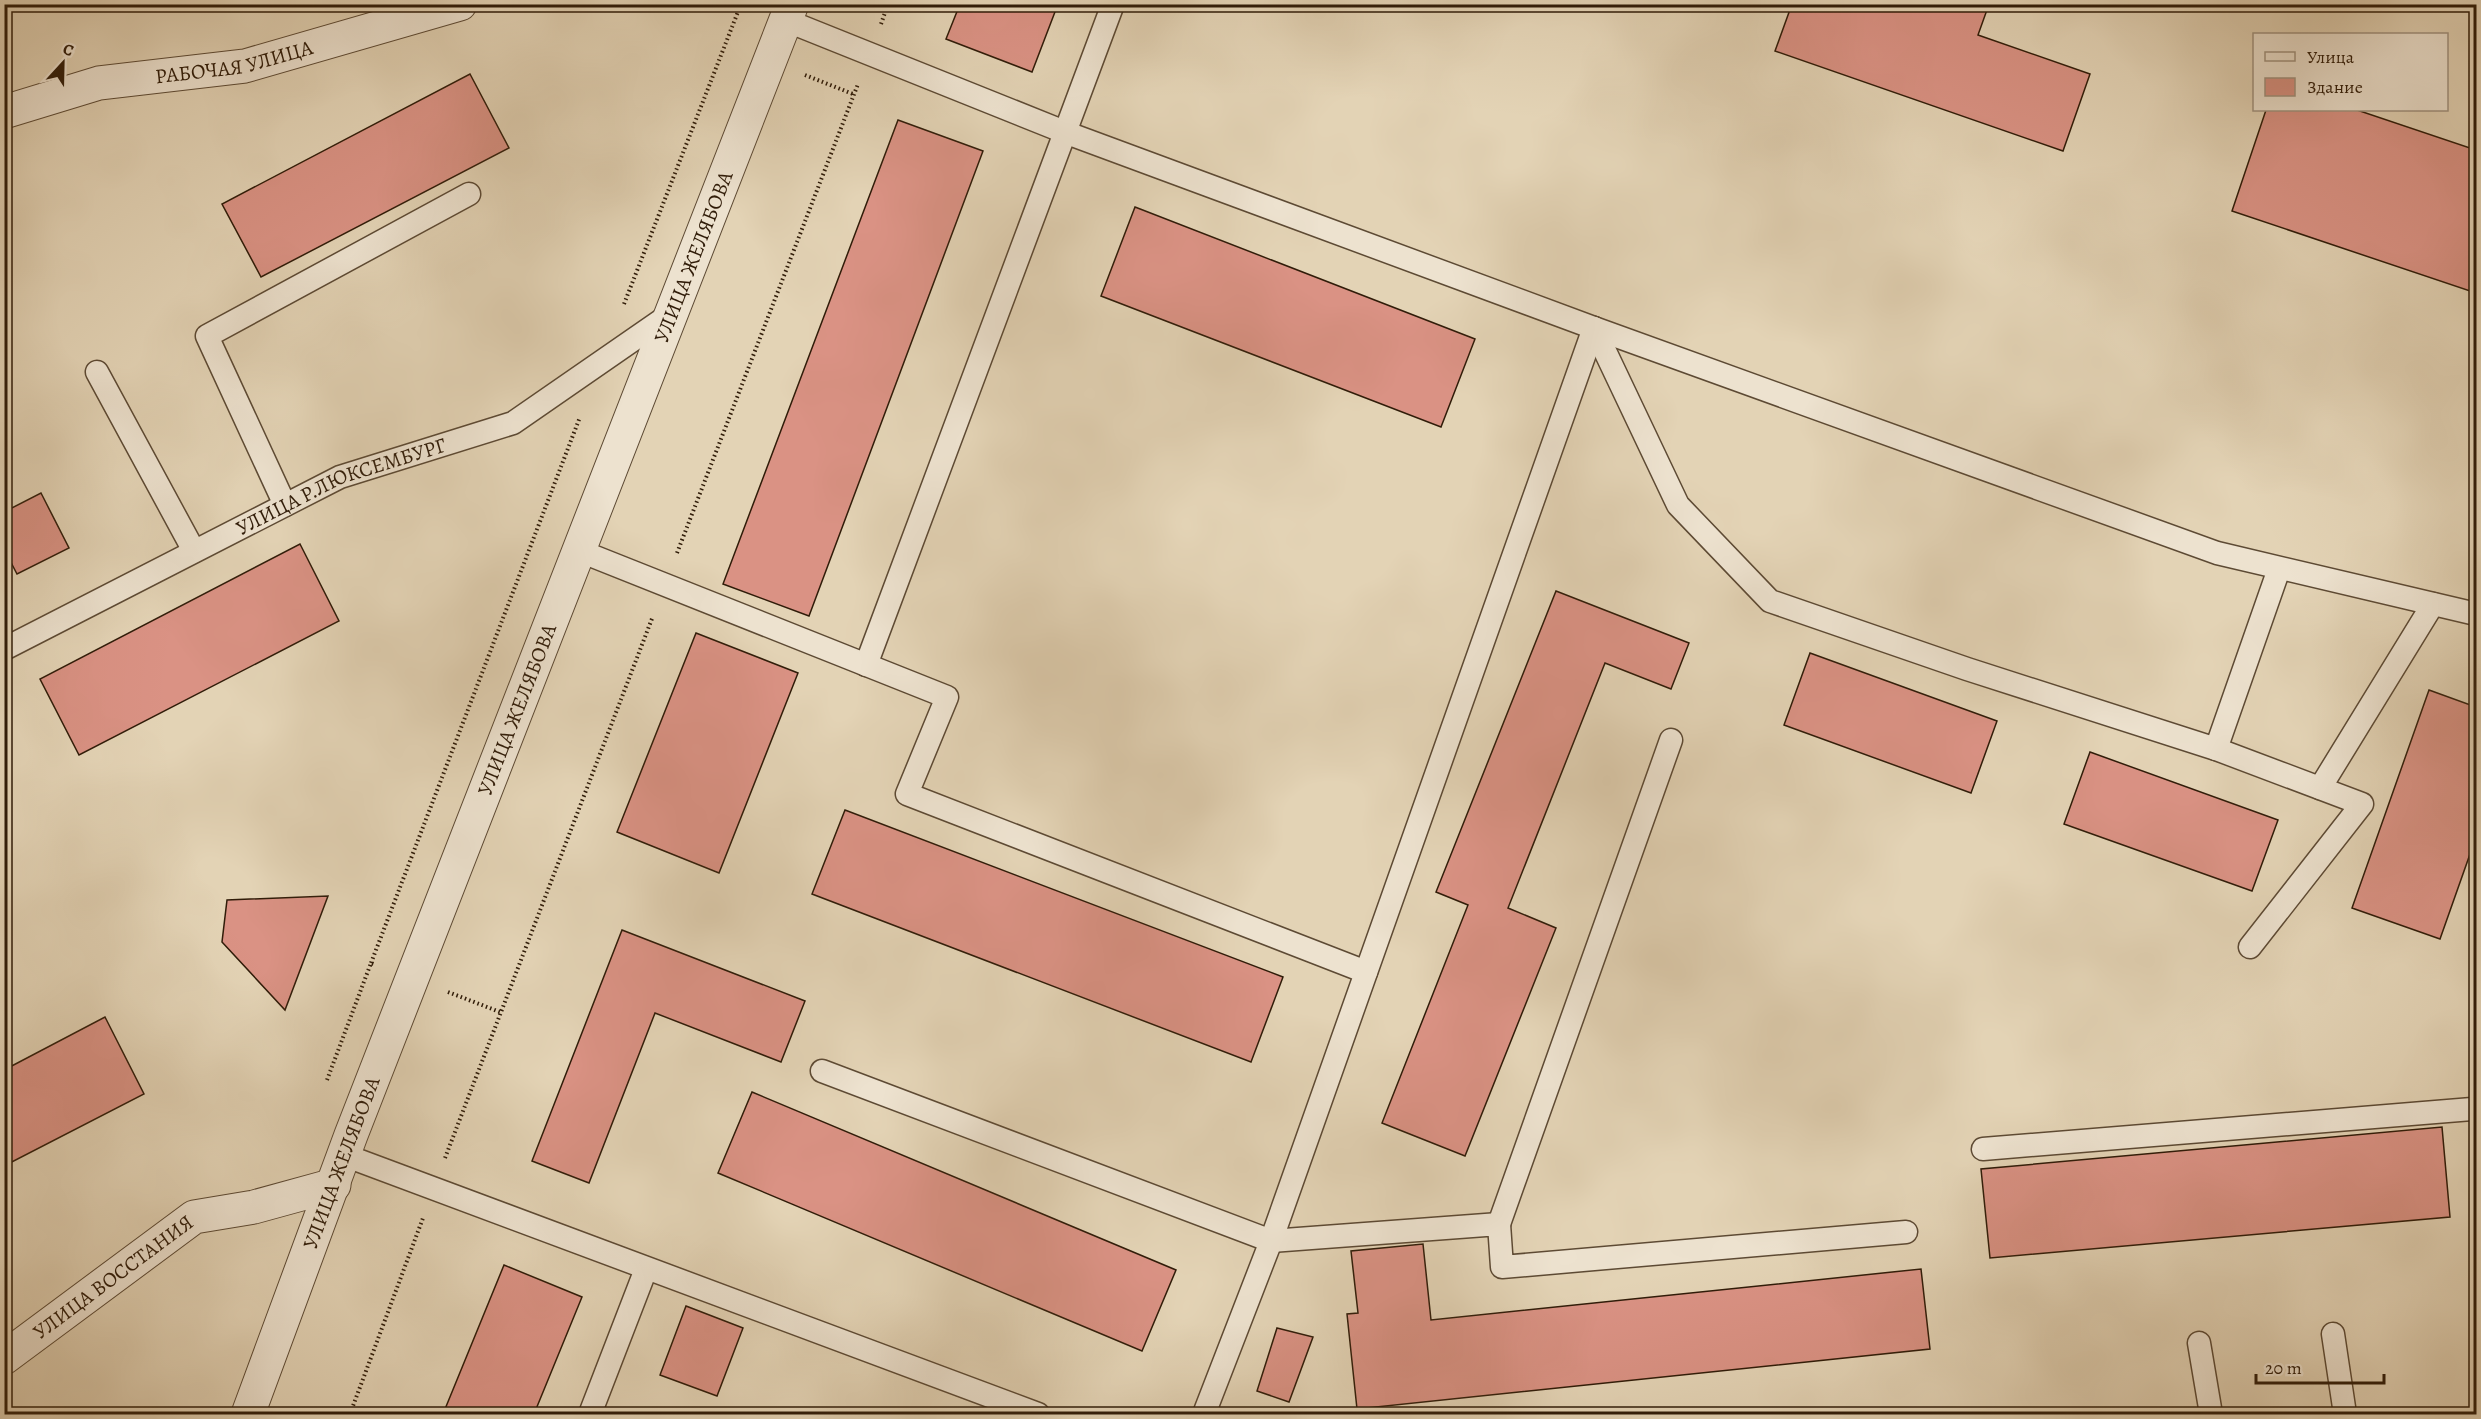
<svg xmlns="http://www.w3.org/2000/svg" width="2481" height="1419" font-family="Alegreya,serif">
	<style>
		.building { fill: #da9284; stroke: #301c09; stroke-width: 1.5 }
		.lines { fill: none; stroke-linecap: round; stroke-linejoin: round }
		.service-casing { stroke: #5d4a34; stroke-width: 25 }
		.minor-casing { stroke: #5d4a34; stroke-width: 35 }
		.tertiary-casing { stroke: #5d4a34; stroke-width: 35 }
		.path { stroke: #301c09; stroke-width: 4; stroke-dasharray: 1.5 3; stroke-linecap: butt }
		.service { stroke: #ede2cf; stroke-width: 22 }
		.minor { stroke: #ede2cf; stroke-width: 33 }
		.tertiary { stroke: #ede2cf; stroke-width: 33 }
		.labels { text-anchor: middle; stroke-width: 4.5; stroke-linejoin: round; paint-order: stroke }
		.street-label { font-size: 21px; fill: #301c09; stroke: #ede2cf }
	</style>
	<rect width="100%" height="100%" fill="#e3d3b5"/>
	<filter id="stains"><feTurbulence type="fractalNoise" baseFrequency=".00333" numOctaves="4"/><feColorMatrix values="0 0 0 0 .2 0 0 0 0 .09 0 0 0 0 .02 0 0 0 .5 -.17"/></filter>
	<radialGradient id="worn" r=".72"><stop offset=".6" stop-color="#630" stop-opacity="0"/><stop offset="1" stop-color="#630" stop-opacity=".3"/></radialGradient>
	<g class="building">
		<polygon points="960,4 1058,4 1032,72 946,39"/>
		<polygon points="1792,4 1886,4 1895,8 1896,4 1981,4 1988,7 1978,35 2090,74 2063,151 1775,51"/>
		<polygon points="470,74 509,148 261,277 222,204"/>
		<polygon points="2266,110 2357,110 2476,150 2476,293 2232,211"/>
		<polygon points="898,120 983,151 809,616 723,584"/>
		<polygon points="1135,207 1475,339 1441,427 1101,296"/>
		<polygon points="41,493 69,548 17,574 4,549 4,512"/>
		<polygon points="300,544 339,621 79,755 40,679"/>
		<polygon points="1556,591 1689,643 1671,689 1605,663 1508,908 1556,928 1465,1156 1382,1123 1468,905 1436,892"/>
		<polygon points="696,633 798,673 719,873 617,832"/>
		<polygon points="1810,653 1997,721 1971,793 1784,725"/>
		<polygon points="2429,690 2476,707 2476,837 2440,939 2352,908"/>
		<polygon points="2090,752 2278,820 2252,891 2064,824"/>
		<polygon points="845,810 1283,977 1251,1062 812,894"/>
		<polygon points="328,896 285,1010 222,942 227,900"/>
		<polygon points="622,930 805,1001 781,1062 655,1013 589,1183 532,1161"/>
		<polygon points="105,1017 144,1094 4,1166 4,1070"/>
		<polygon points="752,1092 1176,1270 1142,1351 718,1173"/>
		<polygon points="2442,1127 2450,1217 1990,1258 1981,1169"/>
		<polygon points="1423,1244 1431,1320 1921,1269 1930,1349 1357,1409 1347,1314 1358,1313 1351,1251"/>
		<polygon points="504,1265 582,1297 534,1414 443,1414"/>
		<polygon points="686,1306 743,1328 717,1396 660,1375"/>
		<polygon points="1277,1328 1313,1337 1289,1402 1257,1391"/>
	</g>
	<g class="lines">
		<defs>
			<g id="service">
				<polyline points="785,20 1067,133 1594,328 2217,553 2476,614"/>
				<polyline points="1594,328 1678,505 1770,601 1967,669 2216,749 2362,804 2250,947"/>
				<polyline points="97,372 194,551"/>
				<polyline points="285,505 207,336 469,194"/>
				<polyline points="580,551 947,697 907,794 1366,972"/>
				<path id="s1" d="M4 649 340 477 513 423 669 315"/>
				<polyline points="866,665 1113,4"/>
				<polyline points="2216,749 2279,569"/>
				<polyline points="2320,788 2433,604"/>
				<polyline points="822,1071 1271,1241 1499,1224 1502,1267 1906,1232"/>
				<polyline points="1983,1149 2472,1109"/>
				<polyline points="344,1155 1038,1414"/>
				<polyline points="1499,1224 1671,740"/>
				<polyline points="2333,1334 2345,1414"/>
				<polyline points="2199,1343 2211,1414"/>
				<polyline points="590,1414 646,1269"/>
				<polyline points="1204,1414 1271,1241 1594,328"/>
			</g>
			<g id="minor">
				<path id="s2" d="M4 112 99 83 245 66 460 4"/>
				<path id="s3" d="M4 1358 194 1217 254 1207 334 1185"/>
			</g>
			<g id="tertiary">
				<path id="s4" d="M248 1414 351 1135 792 4"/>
			</g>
		</defs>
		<use href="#service" class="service-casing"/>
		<use href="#minor" class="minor-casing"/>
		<use href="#tertiary" class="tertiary-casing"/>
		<g class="path">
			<polyline points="881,24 888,4"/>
			<polyline points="805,75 853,94"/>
			<polyline points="624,304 741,4"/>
			<polyline points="677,553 858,84"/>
			<polyline points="371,963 580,417"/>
			<polyline points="448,992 500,1012"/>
			<polyline points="327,1080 371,963 374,964"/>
			<polyline points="445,1158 653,616"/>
			<polyline points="350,1414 423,1218"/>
		</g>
		<use href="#service" class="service"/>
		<use href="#minor" class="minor"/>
		<use href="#tertiary" class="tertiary"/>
	</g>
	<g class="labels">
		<g class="street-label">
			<text dy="7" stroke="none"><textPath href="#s2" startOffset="236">РАБОЧАЯ УЛИЦА</textPath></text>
			<text dy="7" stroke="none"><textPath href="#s4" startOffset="1240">УЛИЦА ЖЕЛЯБОВА</textPath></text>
			<text dy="7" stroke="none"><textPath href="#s1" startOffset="375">УЛИЦА Р.ЛЮКСЕМБУРГ</textPath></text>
			<text dy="7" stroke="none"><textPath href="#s4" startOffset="754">УЛИЦА ЖЕЛЯБОВА</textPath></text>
			<text dy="7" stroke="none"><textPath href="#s4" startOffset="268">УЛИЦА ЖЕЛЯБОВА</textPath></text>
			<text dy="7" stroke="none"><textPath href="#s3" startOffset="136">УЛИЦА ВОССТАНИЯ</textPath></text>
		</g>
	</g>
	<rect width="2481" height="1419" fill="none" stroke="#e3d3b5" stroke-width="24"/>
	<rect x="6" y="6" width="2469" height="1407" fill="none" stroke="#301c09" stroke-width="3"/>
	<rect x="12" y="12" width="2457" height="1395" fill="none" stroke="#301c09" stroke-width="1.5"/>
	<rect x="2253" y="33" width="195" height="78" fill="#ede2cf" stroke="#a19380" stroke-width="1.5"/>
	<rect x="2265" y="52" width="30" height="9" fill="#ede2cf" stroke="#a19380" stroke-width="1.5"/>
	<text x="2307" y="63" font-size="18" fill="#301c09">Улица</text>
	<rect x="2265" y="78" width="30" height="18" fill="#da9284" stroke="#a19380" stroke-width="1.5"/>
	<text x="2307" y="93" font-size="18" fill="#301c09">Здание</text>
	<g transform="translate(63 63) rotate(22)" stroke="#ede2cf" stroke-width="4.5" paint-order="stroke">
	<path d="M0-4.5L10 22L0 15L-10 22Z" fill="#301c09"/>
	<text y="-9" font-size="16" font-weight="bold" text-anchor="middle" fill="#301c09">С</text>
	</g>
	<path d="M2256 1374v9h128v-9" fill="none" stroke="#301c09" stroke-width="3"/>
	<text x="2265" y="1374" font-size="18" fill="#301c09" stroke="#ede2cf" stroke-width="4.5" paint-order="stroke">20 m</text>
	<rect width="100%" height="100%" filter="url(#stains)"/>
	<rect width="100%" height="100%" fill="url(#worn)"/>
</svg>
